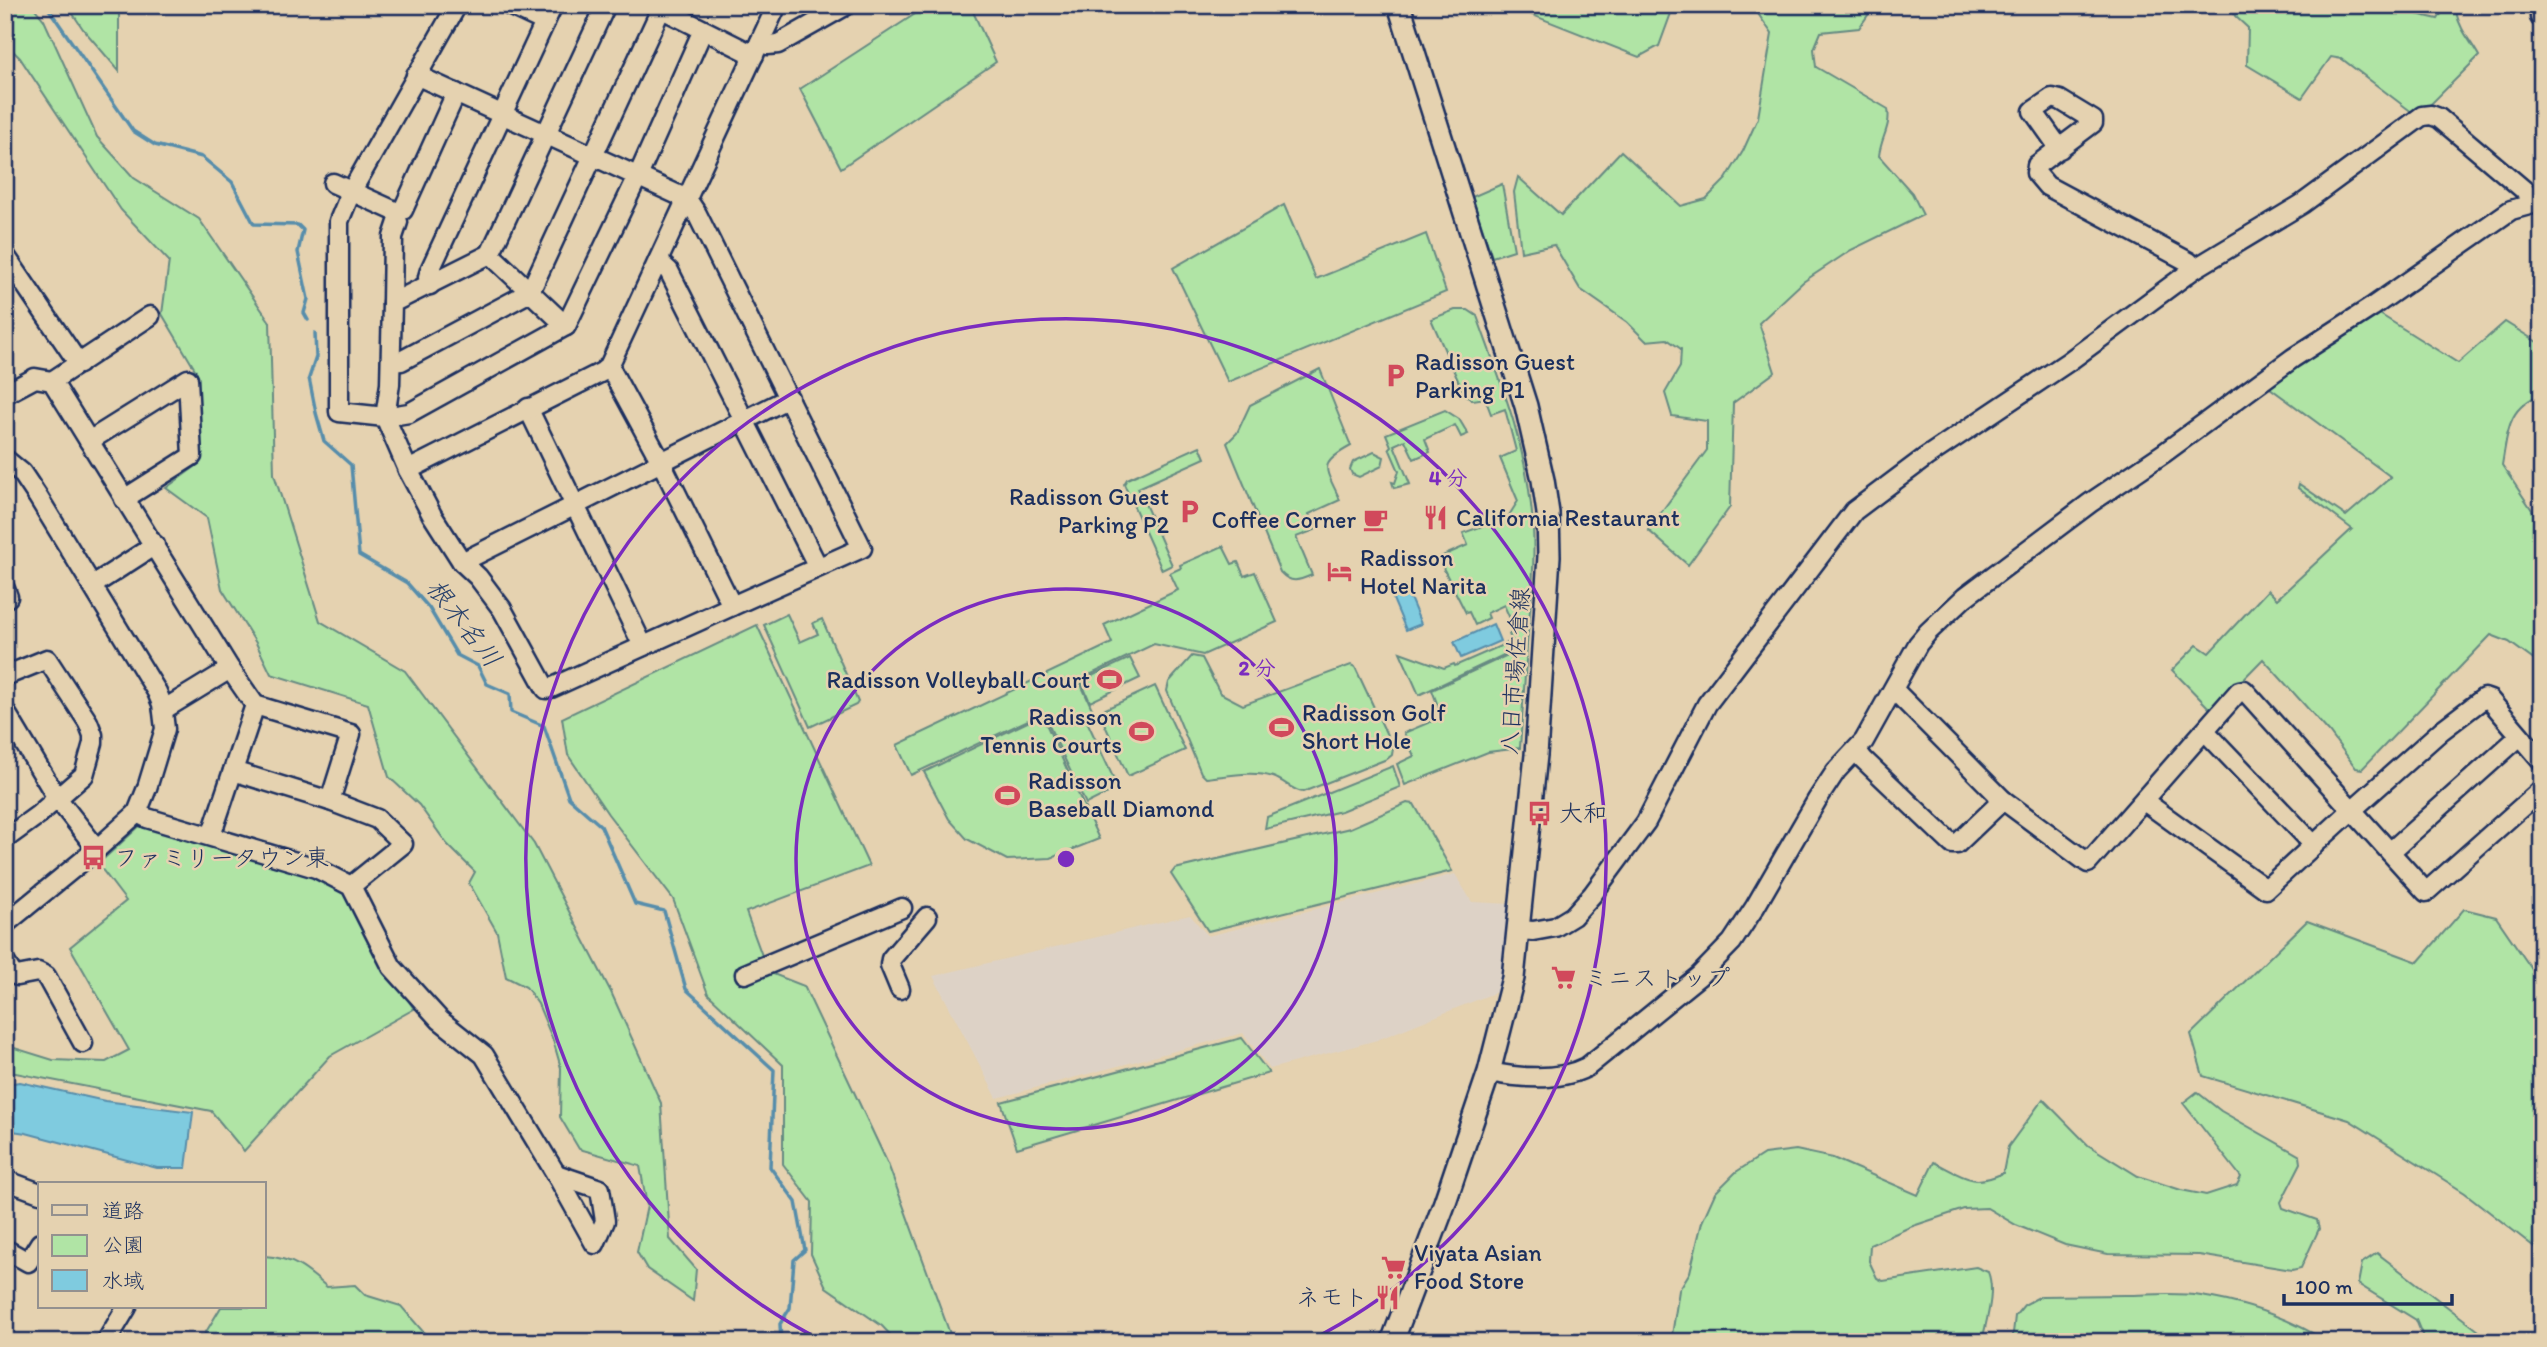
<svg xmlns="http://www.w3.org/2000/svg" width="2547" height="1347" font-family="Itim,'Klee One',sans-serif">
	<style>
		.built { fill: #ddd2c6 }
		.green { fill: #b0e4a5; stroke: #668a82; stroke-width: 2 }
		.water { fill: #7fcbdf; stroke: #578dab; stroke-width: 2 }
		.lines { fill: none; stroke-linecap: round; stroke-linejoin: round }
		.stream { stroke: #578dab; stroke-width: 3.5 }
		.minor-casing { stroke: #1b2f5e; stroke-width: 23 }
		.major-casing { stroke: #1b2f5e; stroke-width: 26 }
		.minor { stroke: #e5d2b0; stroke-width: 18 }
		.major { stroke: #e5d2b0; stroke-width: 21 }
		.ring { fill: none; stroke: #7b2cbf; stroke-width: 3.5 }
		.labels { text-anchor: middle; stroke-width: 5; stroke-linejoin: round; paint-order: stroke }
		.poi-label { font-size: 24px; fill: #1b2f5e; stroke: #e5d2b0; text-anchor: start }
		.street-label { font-size: 24px; fill: #1b2f5e; stroke: #e5d2b0 }
		.water-label { font-size: 26px; font-style: italic; fill: #253f6b; stroke: #e5d2b0 }
		.centre { fill: #7b2cbf; stroke: #e5d2b0; stroke-width: 3.5 }
		.ring-label { font-size: 21px; text-anchor: middle; font-weight: bold; fill: #7b2cbf; stroke: #e5d2b0; stroke-width: 5; stroke-linejoin: round; paint-order: stroke }
	</style>
	<rect width="100%" height="100%" fill="#e5d2b0"/>
	<filter id="ink" filterUnits="userSpaceOnUse"><feTurbulence type="fractalNoise" baseFrequency=".0143" numOctaves="2"/><feDisplacementMap in="SourceGraphic" scale="14" xChannelSelector="R" yChannelSelector="G"/><feConvolveMatrix kernelMatrix="1 2 1 2 8 2 1 2 1" color-interpolation-filters="sRGB"/></filter>
	<g filter="url(#ink)">
		<polygon class="built" points="1455,874 1472,902 1511,904 1499,991 1377,1040 1270,1069 1243,1033 997,1098 933,976 1190,915 1208,936"/>
		<g class="green">
			<polygon points="5,5 32,5 44,20 97,137 134,178 199,219 270,322 274,474 320,621 405,671 534,844 611,992 661,1103 670,1239 696,1269 693,1301 647,1269 637,1252 647,1206 640,1166 579,1149 560,1117 561,1068 553,1040 538,1004 526,987 506,977 497,932 469,883 475,872 447,844 419,805 389,777 368,704 271,674 256,643 222,589 207,518 166,488 199,464 196,371 162,314 169,261 121,210 20,58 5,43"/>
			<polygon points="67,5 119,5 119,71 83,29"/>
			<polygon points="929,5 970,5 996,62 841,168 800,89"/>
			<polygon points="1507,5 1674,5 1659,46 1639,57"/>
			<path d="M1752 5H1875L1859 28 1821 32 1814 49 1816 67 1888 109C1891 128 1881 137 1879 156L1912 193 1923 215 1851 250 1803 282 1759 323 1775 372 1733 403 1730 507 1688 565 1648 530 1707 450V421L1672 416 1665 393 1680 367 1681 349 1667 339 1646 341 1627 322 1580 289 1554 245 1521 252 1514 192 1518 177 1561 215 1621 151 1681 206 1706 199 1726 179 1743 151 1758 118 1772 34Z"/>
			<path d="M2232 5H2399L2412 13 2438 19 2444 9 2456 12C2460 30 2470 40 2479 56L2427 108 2413 113 2342 59 2331 57 2302 98 2247 65 2248 28 2235 16Z"/>
			<polygon points="1502,184 1514,250 1492,257 1472,197"/>
			<polygon points="1284,205 1316,279 1426,234 1446,292 1228,382 1173,268"/>
			<path d="M1455 310H1468L1477 316C1499 378 1524 439 1531 505 1537 551 1531 598 1527 644L1419 695 1400 652 1444 668 1454 664 1455 666 1512 641 1509 634 1515 630 1504 605 1487 613 1489 618 1475 625 1469 612 1466 613 1438 558 1468 545 1463 533 1508 517 1518 501 1500 458 1516 451 1505 409 1491 414 1485 398 1473 400 1464 394 1431 319Z"/>
			<path d="M2378 313 2458 363 2505 322 2542 345V394C2506 408 2508 432 2502 465L2542 525V666L2509 642 2491 635 2362 769 2356 768 2329 732 2263 659 2212 711 2172 670 2197 645 2209 653 2268 590 2277 599 2352 529 2298 488 2299 484 2346 516 2391 477 2266 385Z"/>
			<path d="M1320 369 1351 446C1316 465 1326 468 1340 500L1309 514 1315 530 1296 537 1312 575C1298 581 1291 584 1280 572L1227 443 1237 433 1250 405Z"/>
			<polygon points="1445,410 1459,419 1468,434 1461,437 1455,425 1425,439 1430,452 1414,459 1405,440 1394,445 1410,484 1394,488 1392,482 1395,483 1399,471 1389,448 1391,446 1386,434"/>
			<polygon points="1200,446 1205,458 1138,488 1172,565 1162,570 1124,484 1127,479"/>
			<polygon points="1374,452 1384,457 1382,466 1359,477 1352,474 1350,469 1353,462"/>
			<polygon points="1223,546 1232,564 1238,562 1244,576 1255,572 1277,622 1203,655 1154,644 1079,680 1094,713 1085,717 1118,788 1086,804 1043,713 911,775 897,745 1112,643 1104,625 1178,590 1170,573 1181,568 1180,565"/>
			<polygon points="787,614 800,642 818,634 813,623 822,619 858,702 856,705 810,727 764,625"/>
			<polygon points="757,625 869,866 746,912 768,972 804,986 888,1164 953,1342 897,1342 882,1326 826,1287 811,1254 812,1202 783,1164 783,1065 708,994 673,899 608,814 568,755 562,718"/>
			<polygon points="1527,646 1520,748 1488,752 1405,785 1397,764 1414,756 1404,733 1442,717 1432,690"/>
			<path d="M1192 656 1202 658 1220 693 1243 705 1351 665 1355 667 1393 748 1392 755 1387 759 1303 792C1291 790 1285 781 1273 777 1252 770 1228 776 1206 778L1201 773 1167 691 1169 682Z"/>
			<polygon points="1130,658 1140,678 1090,702 1081,681"/>
			<polygon points="1155,686 1185,750 1128,776 1099,712"/>
			<polygon points="1042,715 1099,839 1051,858 1007,860 967,839 949,819 924,772"/>
			<polygon points="1393,766 1400,787 1341,811 1265,829 1267,817"/>
			<polygon points="1407,803 1414,804 1452,871 1208,931 1171,874 1175,869 1350,828"/>
			<polygon points="144,822 343,885 389,971 414,1009 330,1056 244,1151 211,1111 5,1071 5,1045 53,1060 106,1062 129,1050 70,947 126,901 98,864"/>
			<polygon points="2464,909 2496,917 2542,984 2542,1253 2465,1193 2349,1120 2203,1076 2191,1034 2307,921 2418,962"/>
			<polygon points="1242,1038 1269,1073 1017,1148 1001,1102"/>
			<path d="M2197 1092 2221 1111 2300 1156 2301 1163 2281 1202 2283 1208 2317 1220 2319 1229 2301 1268 2292 1270 2199 1255 2108 1254 2065 1245 2016 1225 1987 1208 1964 1209 1910 1227 1870 1245 1869 1261 1877 1278 1883 1281 1976 1267 1988 1272C1996 1292 1986 1321 1982 1342H1671L1679 1290 1690 1272 1702 1222 1715 1193 1736 1172 1764 1154 1796 1150 1833 1158 1918 1195 1934 1162C1963 1176 1972 1188 2003 1173L2008 1147 2043 1099 2088 1145 2138 1176 2181 1190 2206 1195 2237 1185 2241 1177 2183 1103Z"/>
			<polygon points="2377,1253 2479,1331 2483,1342 2425,1342 2416,1320 2358,1284 2362,1263"/>
			<path d="M264 1256C294 1258 306 1269 327 1287L355 1285 365 1295 401 1306 432 1342H200L221 1307H264Z"/>
			<path d="M2124 1295C2149 1295 2176 1292 2201 1296 2246 1303 2289 1318 2328 1342H2012L2015 1316 2024 1305 2041 1296Z"/>
		</g>
		<g class="water">
			<polygon points="1405,586 1421,624 1406,630 1390,592"/>
			<polygon points="1493,624 1500,641 1461,658 1454,642"/>
			<polygon points="20,1082 105,1101 193,1112 186,1168 157,1168 26,1133 5,1130 5,1084"/>
		</g>
		<g class="lines">
			<g class="stream">
				<polyline points="46,5 133,131 155,145 202,157 232,182 254,224 298,225 303,230 298,252 308,299 304,313 308,320"/>
				<polyline points="315,333 316,357 309,378 316,413 324,441 351,465 359,555 407,583 429,608 457,655 478,666 487,684 510,694 511,712 544,726 569,798 601,826 635,904 664,911 686,989 774,1070 770,1167 796,1202 805,1250 794,1260 790,1308 780,1324 781,1342"/>
			</g>
			<defs>
				<g id="minor">
					<polyline points="457,5 351,192 339,221 339,412 385,417 409,413 566,326 638,176 703,30"/>
					<polyline points="509,5 545,22"/>
					<polyline points="654,5 754,55"/>
					<polyline points="2540,17 2542,15"/>
					<polyline points="760,42 768,45 778,44 847,5"/>
					<polyline points="416,75 687,199 697,214 862,548 732,606"/>
					<polyline points="2060,149 2033,111 2052,98 2060,100 2093,120 2093,123 2037,165 2036,173 2047,186 2189,262 2194,269"/>
					<polyline points="333,183 397,212 403,210 456,93"/>
					<polyline points="490,254 606,5"/>
					<polyline points="5,255 79,364"/>
					<polyline points="658,261 669,271 818,567"/>
					<polyline points="430,285 428,277 430,270 553,5"/>
					<polyline points="392,303 393,237 398,222"/>
					<polyline points="566,326 490,254 392,303 390,384 385,417 408,470 432,515 462,562 478,577 502,609 546,689 551,688 732,606 661,462 609,366"/>
					<polyline points="391,362 401,361 530,292 661,9"/>
					<polyline points="52,381 150,316"/>
					<polyline points="5,394 35,378 52,381 230,669 255,705 351,734 330,801"/>
					<polyline points="528,408 643,646"/>
					<polyline points="89,441 188,379 192,456 124,499"/>
					<polyline points="5,459 22,473 38,497 157,692 162,704 165,729 147,788 137,813 97,849 5,924"/>
					<polyline points="408,470 602,372 609,366 777,5"/>
					<polyline points="462,562 789,398"/>
					<polyline points="93,585 155,545"/>
					<polyline points="5,589 8,597 5,599"/>
					<polyline points="5,676 47,659 88,722 93,735 93,743 84,775 38,815 5,839"/>
					<polyline points="1894,690 2003,800 2088,863 2239,691 2244,690 2352,810 2266,889 2144,801"/>
					<polyline points="163,710 230,669"/>
					<polyline points="5,711 57,798 97,849"/>
					<polyline points="2205,731 2314,845"/>
					<polyline points="1857,751 1863,759 1952,844 1957,844 2003,800"/>
					<polyline points="2542,761 2490,700 2484,698 2442,730 2352,810 2426,892 2542,789"/>
					<polyline points="233,771 330,801 377,819 403,844 351,886"/>
					<polyline points="137,813 147,818 316,868 351,886 392,967 440,1020 484,1055 556,1174"/>
					<polyline points="211,836 255,705"/>
					<polyline points="2390,852 2520,736"/>
					<polyline points="1520,930 1533,931 1555,927 1573,916 1592,895 1646,822 1707,704 1854,511 1926,457 2068,362 2194,269 2302,204 2422,116 2431,115 2439,118 2524,190 2533,204"/>
					<polyline points="5,962 12,973 17,976 38,972 46,976 83,1043"/>
					<polyline points="745,974 902,908"/>
					<polyline points="900,989 890,965 891,959 927,917"/>
					<path d="M1489 1072C1519 1078 1558 1082 1587 1067L1699 976 1732 942 1755 907 1817 800 1836 771 1864 741 1918 644 1928 632 1965 597 2090 503 2164 453 2293 358 2372 307 2511 210 2533 204H2542"/>
					<polygon points="556,1174 600,1189 605,1221 595,1244"/>
					<polyline points="5,1180 40,1193"/>
					<polyline points="5,1249 28,1262 40,1243"/>
					<polyline points="106,1342 127,1307"/>
				</g>
				<polyline id="major" points="1392,1342 1445,1202 1489,1072 1513,978 1536,755 1549,556 1548,513 1543,480 1526,406 1399,5"/>
			</defs>
			<use href="#minor" class="minor-casing"/>
			<use href="#major" class="major-casing"/>
			<use href="#minor" class="minor"/>
			<use href="#major" class="major"/>
		</g>
	</g>
	<g class="ring">
		<circle cx="1066" cy="859" r="270"/>
		<path d="M821 1340A540 540 0 1 1 1311 1340"/>
	</g>
	<defs>
		<symbol id="parking-bare" viewBox="-9 -9 18 18"><path d="M-3.5-5.5H1a3.5 3.5 0 0 1 0 7H-1V5.5H-3.5ZM-1-3.4V-.6H.8a1.4 1.4 0 0 0 0-2.8Z" fill="#d1495b" stroke="#e5d2b0" stroke-width="2.5" paint-order="stroke"/></symbol>
		<symbol id="restaurant-bare" viewBox="-9 -9 18 18"><path d="M-5-6h1v4h1v-4h1v4h1v-4h1v5L-1.5 .5V6h-2V.5L-5-1ZM5-6V6H3V1.5H1.5Q1.5-4 5-6Z" fill="#d1495b" stroke="#e5d2b0" stroke-width="2.5" paint-order="stroke"/></symbol>
		<symbol id="cafe-bare" viewBox="-9 -9 18 18"><path d="M-5.5-4.5H6V0H3Q3 3.5 0 3.5H-2.5Q-5.5 3.5-5.5 0ZM3-3.2v2h1.7v-2ZM-6 4.5H4V6H-6Z" fill="#d1495b" stroke="#e5d2b0" stroke-width="2.5" paint-order="stroke"/></symbol>
		<symbol id="hotel-bare" viewBox="-9 -9 18 18"><path d="M-6-4.5h1.5V1H6V5H4.5V3h-9V5H-6ZM-4 0a1.8 1.8 0 1 1 3.6 0ZM.5 0V-2.5h3Q6-2.5 6 0Z" fill="#d1495b" stroke="#e5d2b0" stroke-width="2.5" paint-order="stroke"/></symbol>
		<symbol id="stadium-bare" viewBox="-9 -9 18 18"><path d="M0-5a6.5 5 0 1 0 0 10a6.5 5 0 1 0 0-10ZM-3.5-1.8h7v3.6h-7Z" fill="#d1495b" stroke="#e5d2b0" stroke-width="2.5" paint-order="stroke"/></symbol>
		<symbol id="bus-bare" viewBox="-9 -9 18 18"><path d="M-5-6H5V4H4V6H2V4H-2V6H-4V4H-5ZM-3.5-4V0h7V-4ZM-3.5 1.2v1.5H-2V1.2ZM2 1.2v1.5H3.5V1.2Z" fill="#d1495b" stroke="#e5d2b0" stroke-width="2.5" paint-order="stroke"/></symbol>
		<symbol id="supermarket-bare" viewBox="-9 -9 18 18"><path d="M-6-5.5h2.5l.6 2H6L4.5 2H-2.5L-4.4-4H-6ZM-1.5 3.2a1.3 1.3 0 1 0 .1 0ZM3 3.2a1.3 1.3 0 1 0 .1 0Z" fill="#d1495b" stroke="#e5d2b0" stroke-width="2.5" paint-order="stroke"/></symbol>
	</defs>
	<g fill-rule="evenodd">
		<use href="#parking-bare" x="1378" y="358" width="35" height="35"/>
		<use href="#parking-bare" x="1172" y="494" width="35" height="35"/>
		<use href="#restaurant-bare" x="1418" y="500" width="35" height="35"/>
		<use href="#cafe-bare" x="1358" y="502" width="35" height="35"/>
		<use href="#hotel-bare" x="1322" y="554" width="35" height="35"/>
		<use href="#stadium-bare" x="1092" y="662" width="35" height="35"/>
		<use href="#stadium-bare" x="1264" y="710" width="35" height="35"/>
		<use href="#stadium-bare" x="1124" y="714" width="35" height="35"/>
		<use href="#stadium-bare" x="990" y="778" width="35" height="35"/>
		<use href="#bus-bare" x="1522" y="796" width="35" height="35"/>
		<use href="#bus-bare" x="76" y="840" width="35" height="35"/>
		<use href="#supermarket-bare" x="1546" y="960" width="35" height="35"/>
		<use href="#supermarket-bare" x="1376" y="1250" width="35" height="35"/>
		<use href="#restaurant-bare" x="1370" y="1280" width="35" height="35"/>
	</g>
	<g class="labels">
		<g class="poi-label">
			<text x="1415" y="370">Radisson Guest<tspan x="1415" dy="28">Parking P1</tspan></text>
			<text x="1169" y="505" text-anchor="end">Radisson Guest<tspan x="1169" dy="28">Parking P2</tspan></text>
			<text x="1456" y="526">California Restaurant</text>
			<text x="1356" y="528" text-anchor="end">Coffee Corner</text>
			<text x="1360" y="566">Radisson<tspan x="1360" dy="28">Hotel Narita</tspan></text>
			<text x="1090" y="688" text-anchor="end">Radisson Volleyball Court</text>
			<text x="1302" y="721">Radisson Golf<tspan x="1302" dy="28">Short Hole</tspan></text>
			<text x="1122" y="725" text-anchor="end">Radisson<tspan x="1122" dy="28">Tennis Courts</tspan></text>
			<text x="1028" y="789">Radisson<tspan x="1028" dy="28">Baseball Diamond</tspan></text>
			<text x="1559" y="821">大和</text>
			<text x="114" y="866">ファミリータウン東</text>
			<text x="1584" y="986">ミニストップ</text>
			<text x="1414" y="1261">Viyata Asian<tspan x="1414" dy="28">Food Store</tspan></text>
			<text x="1368" y="1305" text-anchor="end">ネモト</text>
		</g>
		<g class="street-label">
			<text transform="translate(1515 671) rotate(-86)" y="8">八日市場佐倉線</text>
		</g>
		<g class="water-label">
			<text transform="translate(464 623) rotate(52)" y="9">根木名川</text>
		</g>
	</g>
	<circle cx="1066" cy="859" r="10" class="centre"/>
	<g class="ring-label">
		<text x="1448" y="485">4 分</text>
		<text x="1257" y="675">2 分</text>
	</g>
	<rect width="2547" height="1347" fill="none" stroke="#e5d2b0" stroke-width="28"/>
	<rect x="14" y="14" width="2519" height="1319" fill="none" stroke="#1b2f5e" stroke-width="2.5" filter="url(#ink)"/>
	<rect x="38" y="1182" width="228" height="126" fill="#e5d2b0" stroke="#94918f" stroke-width="2"/>
	<rect x="52" y="1205" width="35" height="10" fill="#e5d2b0" stroke="#94918f" stroke-width="2"/>
	<text x="102" y="1218" font-size="21" fill="#1b2f5e">道路</text>
	<rect x="52" y="1235" width="35" height="21" fill="#b0e4a5" stroke="#94918f" stroke-width="2"/>
	<text x="102" y="1252" font-size="21" fill="#1b2f5e">公園</text>
	<rect x="52" y="1270" width="35" height="21" fill="#7fcbdf" stroke="#94918f" stroke-width="2"/>
	<text x="102" y="1288" font-size="21" fill="#1b2f5e">水域</text>
	<path d="M2284 1294v10h168v-10" fill="none" stroke="#1b2f5e" stroke-width="3.5"/>
	<text x="2295" y="1294" font-size="21" fill="#1b2f5e" stroke="#e5d2b0" stroke-width="5" paint-order="stroke">100 m</text>
</svg>
